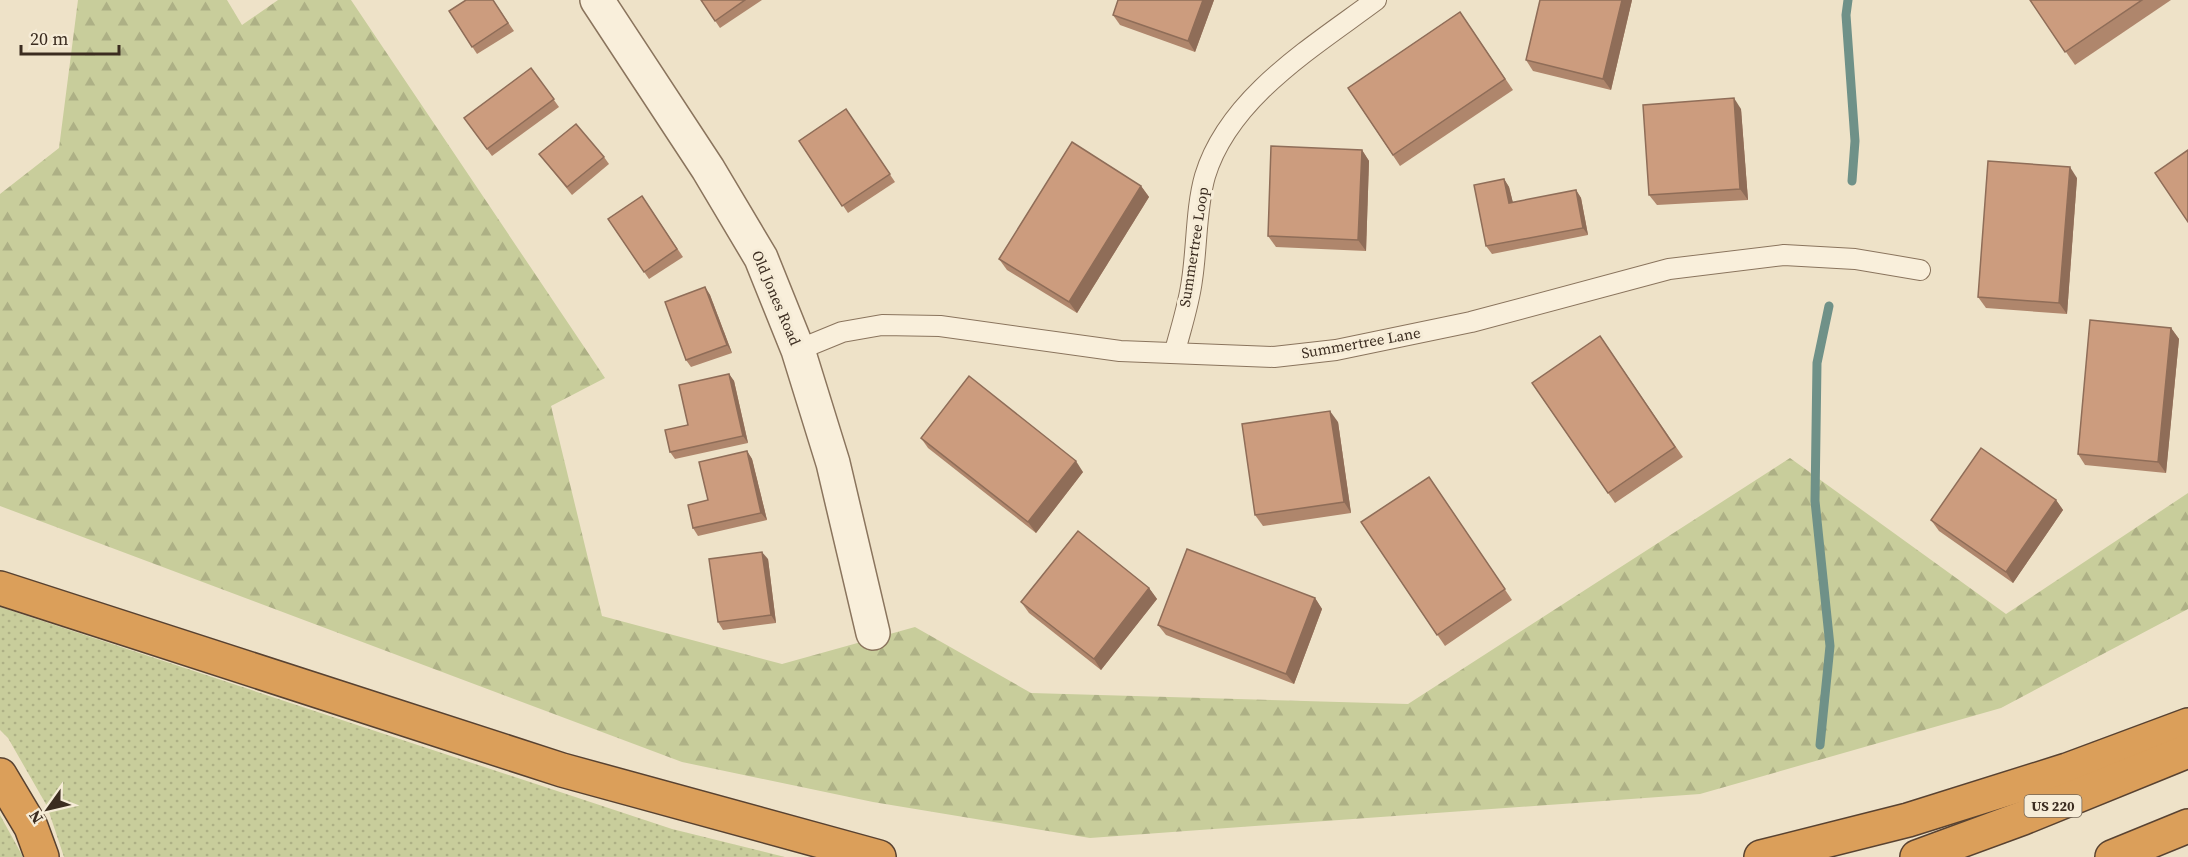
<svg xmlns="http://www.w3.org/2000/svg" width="2188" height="857" font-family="'Source Serif 4',serif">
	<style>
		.grass { fill: url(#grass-dots) }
		.forest { fill: url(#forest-firs) }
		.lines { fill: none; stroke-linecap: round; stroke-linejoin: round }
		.stream { stroke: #6f9188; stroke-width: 9 }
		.service-casing { stroke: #8a745d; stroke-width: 22 }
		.minor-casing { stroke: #8a745d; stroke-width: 36 }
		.motorway-casing { stroke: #584231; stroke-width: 36 }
		.service { stroke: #f9efdb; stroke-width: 20 }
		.minor { stroke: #f9efdb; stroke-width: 33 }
		.motorway { stroke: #db9f5a; stroke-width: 33 }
		.wall { fill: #af866c }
		.shaded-wall { fill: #8f6d58 }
		.building { fill: #cc9c7e; stroke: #8f6d58; stroke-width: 1.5 }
		.labels { text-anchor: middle; stroke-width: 6; stroke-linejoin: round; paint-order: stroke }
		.shield { fill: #f6ecd7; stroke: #736657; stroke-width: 1.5 }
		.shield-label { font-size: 14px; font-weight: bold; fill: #3b2c20 }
		.street-label { font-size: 15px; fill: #3b2c20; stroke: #f6ecd7 }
	</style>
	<defs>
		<pattern id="grass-dots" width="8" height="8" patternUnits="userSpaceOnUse" patternTransform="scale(1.5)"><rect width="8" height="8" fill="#c8cd9b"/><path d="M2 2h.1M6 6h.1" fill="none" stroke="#adb085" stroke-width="1.8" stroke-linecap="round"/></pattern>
		<pattern id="forest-firs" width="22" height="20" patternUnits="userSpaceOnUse" patternTransform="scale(1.5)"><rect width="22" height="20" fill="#c8cd9b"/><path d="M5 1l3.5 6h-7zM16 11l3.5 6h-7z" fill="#adb085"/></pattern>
	</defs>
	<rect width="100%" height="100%" fill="#eee2c8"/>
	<g class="grass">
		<polygon points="0,607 672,829 785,857 64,857 47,806 8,738 0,730"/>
		<polygon points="0,815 22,855 22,857 0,857"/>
	</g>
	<polygon class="forest" points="78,0 227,0 242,25 278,0 351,0 605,378 551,406 602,616 782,664 915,627 1031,693 1408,704 1790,458 2006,614 2188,493 2188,609 2001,708 1700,794 1090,838 873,802 682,762 0,506 0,194 59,148"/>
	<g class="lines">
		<g class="stream">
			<polyline points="1848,0 1846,15 1855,141 1852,181"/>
			<polyline points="1820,745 1830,646 1815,501 1817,363 1829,306"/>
		</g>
		<defs>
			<g id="service">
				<polyline points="798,350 842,332 882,325 940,326 1120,351 1274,357 1336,350 1471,322 1669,269 1784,255 1855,259 1920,270"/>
				<path d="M1175 351C1181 328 1189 304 1192 280 1197 248 1196 207 1205 176 1229 97 1313 47 1376 0"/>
			</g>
			<polyline id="minor" points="597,0 708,169 761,258 798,350 833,463 873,633"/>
			<g id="motorway">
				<polyline points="0,588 562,770 879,857"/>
				<polyline points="0,775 31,827 42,857"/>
				<polyline points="1761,857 1908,820 2067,770 2188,725"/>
				<polyline points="1917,857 2023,818 2188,751"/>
				<polyline points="2112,857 2188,826"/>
			</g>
		</defs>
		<use href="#service" class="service-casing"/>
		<use href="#minor" class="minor-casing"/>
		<use href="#motorway" class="motorway-casing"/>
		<use href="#service" class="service"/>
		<use href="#minor" class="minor"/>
		<use href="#motorway" class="motorway"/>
	</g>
	<g class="wall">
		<polygon points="493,0 514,31 477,54 449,11"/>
		<polygon points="701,0 762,0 720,28"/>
		<polygon points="1118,0 1214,0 1195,52 1120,25 1113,15"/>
		<polygon points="1540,0 1632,0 1611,90 1533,71 1526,60"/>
		<polygon points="2030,0 2171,0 2075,65"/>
		<polygon points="1460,12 1513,90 1400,166 1348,88"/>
		<polygon points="531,68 559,107 492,156 464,118"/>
		<polygon points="846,109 895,182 848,213 799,141"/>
		<polygon points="1741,109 1748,200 1657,205 1649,195"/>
		<polygon points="1362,150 1369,161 1366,251 1276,247 1268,236"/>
		<polygon points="539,154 604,157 609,164 572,195"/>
		<polygon points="2077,178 2067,314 1986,308 1978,297"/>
		<polygon points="1504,179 1509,187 1513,203 1576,190 1581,198 1588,235 1492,254 1486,246"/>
		<polygon points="1141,186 1149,197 1077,313 1007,270 999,259"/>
		<polygon points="642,196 683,257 649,279 608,219"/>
		<polygon points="705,287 710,295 732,353 691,367 686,360"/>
		<polygon points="2171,328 2179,339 2166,473 2085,465 2078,454"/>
		<polygon points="1600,336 1683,457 1615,503 1532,383"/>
		<polygon points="729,374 734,381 748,443 675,459 670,452 688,425"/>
		<polygon points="1338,422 1351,513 1263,526 1255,515"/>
		<polygon points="921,438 1083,472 1036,533 928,448"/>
		<polygon points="747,451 752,459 767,520 698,536 693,528 708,500"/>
		<polygon points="1429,477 1512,600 1445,646 1361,522"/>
		<polygon points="2056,500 2063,510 2013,583 1939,531 1931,520"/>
		<polygon points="768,559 776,623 723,630 718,622"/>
		<polygon points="1149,588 1157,599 1101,670 1029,613 1021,602"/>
		<polygon points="1315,598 1322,609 1294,684 1166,635 1158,625"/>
	</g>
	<g class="shaded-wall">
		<polygon points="1203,0 1214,0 1195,52 1188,41"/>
		<polygon points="1622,0 1632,0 1611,90 1603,79"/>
		<polygon points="1734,98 1741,109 1748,200 1740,189"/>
		<polygon points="1362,150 1369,161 1366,251 1358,240"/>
		<polygon points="2070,167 2077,178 2067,314 2059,303"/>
		<polygon points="1504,179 1509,187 1515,211 1509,203"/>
		<polygon points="1141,186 1149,197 1077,313 1069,302"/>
		<polygon points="1576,190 1581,198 1588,235 1583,228"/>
		<polygon points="705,287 710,295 732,353 727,345"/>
		<polygon points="2171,328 2179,339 2166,473 2158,462"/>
		<polygon points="729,374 734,381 748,443 743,436"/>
		<polygon points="1330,411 1338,422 1351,513 1344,502"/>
		<polygon points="747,451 752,459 767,520 761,513"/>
		<polygon points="1076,461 1083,472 1036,533 1028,522"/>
		<polygon points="2056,500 2063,510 2013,583 2006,572"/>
		<polygon points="762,552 768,559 776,623 771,615"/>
		<polygon points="1149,588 1157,599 1101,670 1094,659"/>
		<polygon points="1315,598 1322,609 1294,684 1286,674"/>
	</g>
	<g class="building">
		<polygon points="466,0 493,0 508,23 472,47 449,11"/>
		<polygon points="701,0 745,0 715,21"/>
		<polygon points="1118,0 1203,0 1188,41 1113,15"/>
		<polygon points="1540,0 1622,0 1603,79 1526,60"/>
		<polygon points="2030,0 2142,0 2065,52"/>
		<polygon points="1460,12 1505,79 1393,155 1348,88"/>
		<polygon points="531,68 554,99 487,149 464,118"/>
		<polygon points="1734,98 1740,189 1649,195 1643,105"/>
		<polygon points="846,109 890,174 842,206 799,141"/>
		<polygon points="576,124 604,157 567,187 539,154"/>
		<polygon points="1072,142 1141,186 1069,302 999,259"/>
		<polygon points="1271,146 1362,150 1358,240 1268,236"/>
		<polygon points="2188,150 2188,222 2155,173"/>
		<polygon points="1988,161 2070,167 2059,303 1978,297"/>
		<polygon points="1504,179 1509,203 1576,190 1583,228 1486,246 1474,185"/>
		<polygon points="642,196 677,249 644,272 608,219"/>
		<polygon points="705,287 727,345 686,360 665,302"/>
		<polygon points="2090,320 2171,328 2158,462 2078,454"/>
		<polygon points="1600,336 1675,447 1608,493 1532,383"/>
		<polygon points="729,374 743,436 670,452 665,430 688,425 679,385"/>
		<polygon points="969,376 1076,461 1028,522 921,438"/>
		<polygon points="1330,411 1344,502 1255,515 1242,424"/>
		<polygon points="1981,448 2056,500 2006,572 1931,520"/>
		<polygon points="747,451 761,513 693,528 688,505 708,500 699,462"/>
		<polygon points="1429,477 1505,589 1437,635 1361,522"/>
		<polygon points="1078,531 1149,588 1094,659 1021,602"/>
		<polygon points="1187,549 1315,598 1286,674 1158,625"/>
		<polygon points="762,552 771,615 718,622 709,559"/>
	</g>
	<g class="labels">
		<rect class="shield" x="2024.5" y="795" width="57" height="22" rx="4.5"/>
		<g class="shield-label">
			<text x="2053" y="811">US 220</text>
		</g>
		<g class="street-label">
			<text transform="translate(1194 247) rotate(-81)" y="5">Summertree Loop</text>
			<text transform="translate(776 298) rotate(67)" y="5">Old Jones Road</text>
			<text transform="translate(1361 343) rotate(-10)" y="5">Summertree Lane</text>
		</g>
	</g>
	<g transform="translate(48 809) rotate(236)" stroke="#f6ecd7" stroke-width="4.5" paint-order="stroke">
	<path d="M0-4.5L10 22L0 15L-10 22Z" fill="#3b2c20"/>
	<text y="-9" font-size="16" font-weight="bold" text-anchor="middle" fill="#3b2c20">N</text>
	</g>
	<path d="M21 45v9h98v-9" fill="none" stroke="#3b2c20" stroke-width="3"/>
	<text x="30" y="45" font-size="18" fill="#3b2c20" stroke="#f6ecd7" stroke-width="4.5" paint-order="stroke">20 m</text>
</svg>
